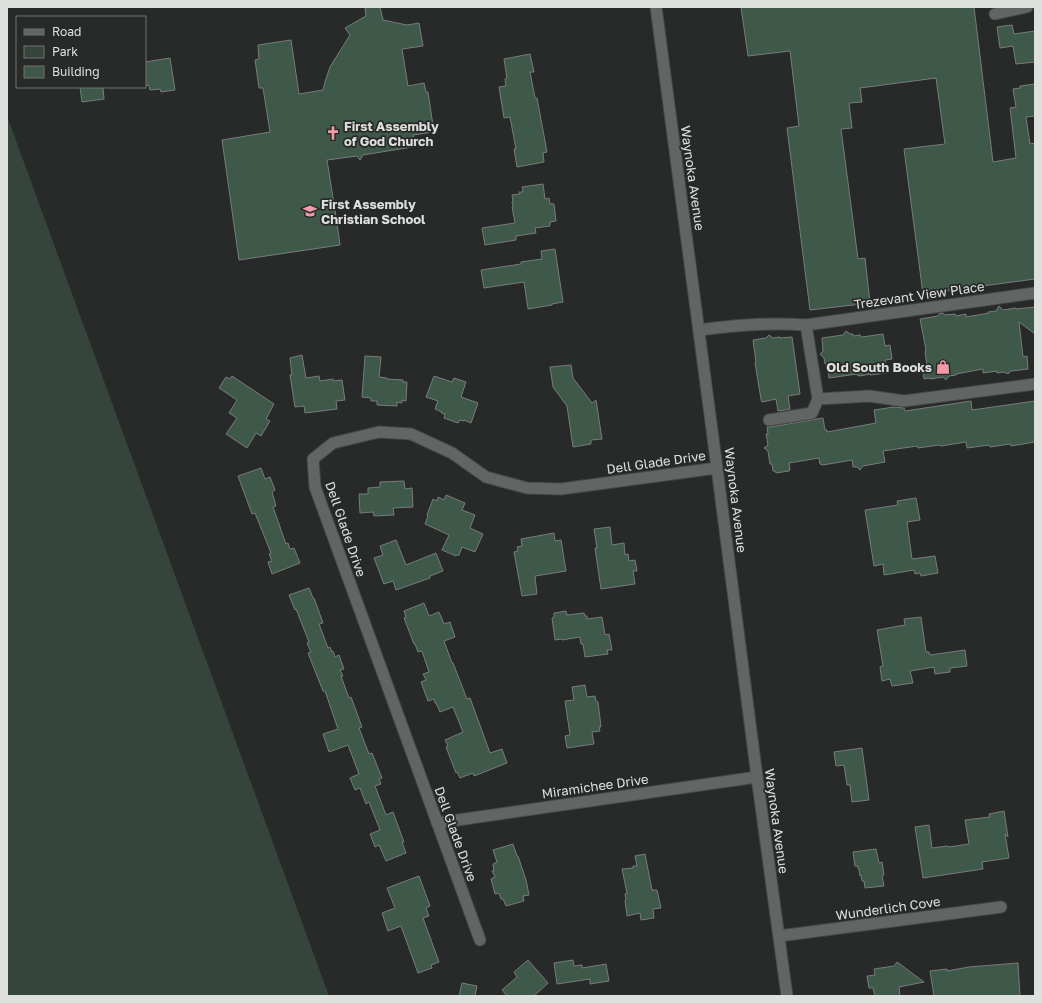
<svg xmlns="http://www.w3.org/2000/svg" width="1042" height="1003" font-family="'Golos Text',sans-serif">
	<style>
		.green { fill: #36453c }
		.building { fill: #3e594a; stroke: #787c7a }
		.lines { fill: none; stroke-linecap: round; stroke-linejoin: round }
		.minor-casing { stroke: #464846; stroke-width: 13 }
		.tertiary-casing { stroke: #464846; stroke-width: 13 }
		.minor { stroke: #616563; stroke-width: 11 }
		.tertiary { stroke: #616563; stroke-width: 11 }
		.labels { text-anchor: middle; stroke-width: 3.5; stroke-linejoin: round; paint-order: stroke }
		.poi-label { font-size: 13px; font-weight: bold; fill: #dee0de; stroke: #272a28; text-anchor: start }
		.street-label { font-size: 13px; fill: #dee0de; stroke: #272a28 }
	</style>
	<rect width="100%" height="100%" fill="#272a28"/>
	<polygon class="green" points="7,116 329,996 7,996"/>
	<g class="building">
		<polygon points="373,7 380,7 383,20 407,25 419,23 423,46 402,49 408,86 424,83 426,92 428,92 434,132 413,135 415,146 412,147 363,155 360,160 357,156 327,160 337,223 340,245 239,260 222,140 270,132 263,88 259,88 255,60 259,59 258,45 291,40 299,94 323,90 325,82 330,67 350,35 345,28 366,16 365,8"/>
		<polygon points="741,7 974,7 993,162 1016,158 1010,108 1016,107 1013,89 1020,88 1020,86 1035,84 1035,116 1026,117 1030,144 1035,143 1035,279 923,294 904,149 945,144 936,78 860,88 862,102 849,103 852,128 841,129 858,259 865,258 870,303 810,310 787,128 799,126 790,51 748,56"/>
		<polygon points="1012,25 1014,34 1035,31 1035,62 1016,64 1013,46 1000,48 997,27"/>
		<polygon points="530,54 534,72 530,72 535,98 537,98 547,152 543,153 544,162 517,167 514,149 516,149 510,117 504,118 499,87 506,86 505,79 507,78 504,59"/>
		<polygon points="170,58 175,90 161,92 160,89 150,90 149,85 145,86 145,62"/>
		<polygon points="80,87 103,87 104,99 82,102"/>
		<polygon points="543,184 545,199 549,198 550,204 554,204 556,221 550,222 550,226 535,228 536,233 516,236 516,240 485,245 482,228 515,223 512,207 513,207 512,202 513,202 512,195 520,194 519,192 523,192 522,187"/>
		<polygon points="555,249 563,302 552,304 552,305 528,309 524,282 484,288 481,270 521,264 521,262 542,259 541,251"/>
		<polygon points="999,306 1003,310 1016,308 1016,309 1035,307 1035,334 1019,322 1023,357 1027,356 1028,369 1011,371 1008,374 1004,372 997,373 997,371 983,373 983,369 956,374 956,375 949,376 946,380 943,377 930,379 930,378 924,379 922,366 927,365 925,352 926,350 920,319 938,316 940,313 943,313 945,315 955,314 956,316 966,314 966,317 989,313 988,312 996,311"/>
		<polygon points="846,331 850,334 853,334 853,336 860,335 862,337 883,334 885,346 890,345 892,359 885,360 887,373 870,375 870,374 860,376 857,375 857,374 829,378 827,364 825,364 824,358 820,354 823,351 822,338 843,335"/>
		<polygon points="769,335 773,338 780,337 780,338 792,337 800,394 788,396 790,409 778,411 776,399 762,402 761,399 755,363 756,362 753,340 766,338"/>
		<polygon points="302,355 306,378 319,376 320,381 333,379 333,381 342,380 345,400 336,401 337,409 305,413 304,406 295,407 290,375 292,375 290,358"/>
		<polygon points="365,356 381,357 379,377 387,378 387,379 403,380 403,382 407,382 406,401 402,400 402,403 397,402 397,406 377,405 377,401 371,401 371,398 362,397"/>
		<polygon points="571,365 573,378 592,403 596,400 602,439 591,440 591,444 573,447 567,406 553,387 550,367"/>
		<polygon points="232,376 274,404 266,419 270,421 261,436 256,433 247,448 226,434 237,418 229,413 237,400 219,388 226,377 230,379"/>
		<polygon points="434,376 452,382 454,378 466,382 461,397 478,403 471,423 464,420 464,421 460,420 458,423 444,418 445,414 441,413 442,412 435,409 438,401 426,397"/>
		<polygon points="971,401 972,410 1035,401 1035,442 1011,446 1010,444 990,447 989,445 967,448 966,442 941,446 939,445 918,448 917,446 883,451 885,462 863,466 860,470 857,467 853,467 852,460 823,465 820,464 819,458 789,463 790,470 789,470 789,471 776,473 775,471 773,471 772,464 770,464 768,451 764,448 768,445 766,434 768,434 767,427 770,427 823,418 825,430 827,430 827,432 876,423 874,410 894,407 904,408 905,411"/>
		<polygon points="261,468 265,479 270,477 275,490 272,492 276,506 273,507 286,544 288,543 290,549 294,548 300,563 272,574 268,562 272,561 269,554 271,553 255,513 252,514 238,476"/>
		<polygon points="404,481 405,489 412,488 413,507 393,508 394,515 374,516 373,512 360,513 359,494 368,494 368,488 380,487 380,482"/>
		<polygon points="446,495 465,503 462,510 475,515 470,528 483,534 475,552 462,547 459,555 457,555 456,556 442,550 449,535 425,524 428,516 427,515 433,499 437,501 438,497 444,500"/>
		<polygon points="916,498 920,520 907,522 912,559 935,556 938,573 921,576 920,573 915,574 914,570 884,575 883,564 874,566 865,510 898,505 897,501"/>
		<polygon points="610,527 612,545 624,543 625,555 628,554 629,561 635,560 637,571 633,571 635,584 601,589 595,548 597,548 594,529"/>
		<polygon points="554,533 555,541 561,540 566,571 535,576 537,594 522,596 514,552 518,551 517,547 522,546 521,539"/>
		<polygon points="396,540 406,565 436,553 443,571 430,576 430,578 396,590 393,581 384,584 374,558 383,555 380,546"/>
		<polygon points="309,588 313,598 314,598 323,623 319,624 328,648 330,647 332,652 333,651 335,657 339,655 344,669 340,670 343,676 341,676 349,698 351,697 362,727 359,728 369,754 372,753 382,778 379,779 381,784 375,786 386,815 393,812 404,842 402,842 406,853 386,861 379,845 375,847 370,834 380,830 369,802 366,804 360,788 355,790 350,778 359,774 348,745 329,752 323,734 338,729 325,691 323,691 308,653 311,652 307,643 309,642 296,609 295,610 289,595"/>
		<polygon points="424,603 429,616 439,612 444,624 450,622 455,637 444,641 452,663 453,663 467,699 470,698 490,753 502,749 507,763 474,776 473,773 460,778 457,772 456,773 446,747 448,746 445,740 463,732 453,707 440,712 436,703 435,703 434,699 428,701 421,682 426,680 423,674 429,672 422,651 418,652 415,644 414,644 404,618 406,617 404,611"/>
		<polygon points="566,611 567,615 584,613 585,616 587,616 587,619 602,617 605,635 609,634 612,650 607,650 608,654 585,657 583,644 581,644 580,637 562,640 561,639 555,640 552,618 554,617 554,613"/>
		<polygon points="921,617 926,652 929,652 930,655 965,650 967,666 950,668 950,672 935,674 934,667 910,671 913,683 892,686 890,679 882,681 880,667 883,666 877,630 905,625 904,619"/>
		<polygon points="585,685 587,697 595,696 596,701 598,702 601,727 599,727 600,731 592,732 594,744 567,748 565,736 570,735 565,701 574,700 572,687"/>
		<polygon points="862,748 869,800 852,802 850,785 847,785 844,765 836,766 834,752"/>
		<polygon points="1004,811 1008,837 1005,834 1009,858 982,862 983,869 923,878 915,827 929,825 932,848 948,846 949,847 969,844 965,820 990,817 989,814"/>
		<polygon points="513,844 517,856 518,856 526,880 529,895 523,896 524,901 506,906 503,899 501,899 499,893 495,894 491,879 495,877 492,871 494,871 493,864 497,862 493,850"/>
		<polygon points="876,849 879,863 882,862 884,875 882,876 884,886 865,888 864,881 862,881 861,875 860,876 859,869 858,869 858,866 855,866 853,852"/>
		<polygon points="645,854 652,890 657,890 661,908 653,909 654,918 641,920 640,913 627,916 625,900 626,899 625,894 627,893 622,869 633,868 633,866 637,866 635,856"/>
		<polygon points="419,876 430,906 426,908 429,916 423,918 439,962 431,965 432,968 418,973 401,926 388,931 382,913 395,908 387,888"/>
		<polygon points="528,960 548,983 534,996 507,996 502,990 517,977 514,972"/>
		<polygon points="573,960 574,966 582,965 582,968 606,964 609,981 590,984 590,979 557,984 554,963"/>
		<polygon points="897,962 924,982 899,987 900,996 875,996 873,988 869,988 867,976 875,975 874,969 894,966"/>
		<polygon points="1018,963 1020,996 934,996 930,971 947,969 947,971 969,967"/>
		<polygon points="462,983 477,986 475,996 459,996"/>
	</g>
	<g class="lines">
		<defs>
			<g id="minor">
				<polyline points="995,14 1027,7"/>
				<polyline points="806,325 1035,293"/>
				<path d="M699 330C735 325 770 322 806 325L818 399"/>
				<polyline points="769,420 812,413 818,399 869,396 904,401 1035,384"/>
				<polyline points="437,823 757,777"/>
				<polyline points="779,936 1001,907"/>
				<polyline points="480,940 315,487 313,459 333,443 379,432 411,434 452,453 486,477 527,488 561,489 717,468"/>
			</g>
			<polyline id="tertiary" points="656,7 717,468 757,777 787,996"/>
		</defs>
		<use href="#minor" class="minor-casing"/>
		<use href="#tertiary" class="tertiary-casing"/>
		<use href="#minor" class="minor"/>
		<use href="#tertiary" class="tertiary"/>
	</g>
	<defs>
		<symbol id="church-bare" viewBox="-9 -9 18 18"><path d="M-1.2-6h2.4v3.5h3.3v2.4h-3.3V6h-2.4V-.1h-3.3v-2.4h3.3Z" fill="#f39aa9" stroke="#272a28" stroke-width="2.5" paint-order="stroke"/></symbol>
		<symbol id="school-bare" viewBox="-9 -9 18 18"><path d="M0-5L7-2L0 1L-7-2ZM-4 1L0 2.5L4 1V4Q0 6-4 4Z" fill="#f39aa9" stroke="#272a28" stroke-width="2.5" paint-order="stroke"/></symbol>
		<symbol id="shop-bare" viewBox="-9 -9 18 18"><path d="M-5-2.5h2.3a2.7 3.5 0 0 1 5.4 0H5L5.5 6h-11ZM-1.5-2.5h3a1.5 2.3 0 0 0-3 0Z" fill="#f39aa9" stroke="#272a28" stroke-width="2.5" paint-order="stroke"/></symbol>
	</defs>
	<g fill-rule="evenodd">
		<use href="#church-bare" x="323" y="123" width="20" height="20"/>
		<use href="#school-bare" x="300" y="201" width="20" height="20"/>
		<use href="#shop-bare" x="933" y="357" width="20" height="20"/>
	</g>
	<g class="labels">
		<g class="poi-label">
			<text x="344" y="131">First Assembly<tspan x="344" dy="15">of God Church</tspan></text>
			<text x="321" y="209">First Assembly<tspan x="321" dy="15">Christian School</tspan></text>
			<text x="932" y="372" text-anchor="end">Old South Books</text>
		</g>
		<g class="street-label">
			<text transform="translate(693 178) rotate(82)" y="5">Waynoka Avenue</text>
			<text transform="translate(919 295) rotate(-8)" y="5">Trezevant View Place</text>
			<text transform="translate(656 462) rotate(-8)" y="5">Dell Glade Drive</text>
			<text transform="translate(736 500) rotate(83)" y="5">Waynoka Avenue</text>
			<text transform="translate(346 529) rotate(71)" y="5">Dell Glade Drive</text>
			<text transform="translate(595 786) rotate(-8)" y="5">Miramichee Drive</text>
			<text transform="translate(777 821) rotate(82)" y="5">Waynoka Avenue</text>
			<text transform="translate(456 834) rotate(70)" y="5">Dell Glade Drive</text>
			<text transform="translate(888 908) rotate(-8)" y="5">Wunderlich Cove</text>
		</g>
	</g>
	<rect width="1042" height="1003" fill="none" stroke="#dee0de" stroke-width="16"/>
	<rect x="16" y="16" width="130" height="72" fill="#272a28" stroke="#707371"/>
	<rect x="24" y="29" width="20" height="6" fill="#616563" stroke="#707371"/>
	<text x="52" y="36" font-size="12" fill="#dee0de">Road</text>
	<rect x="24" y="46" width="20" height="12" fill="#36453c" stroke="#707371"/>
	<text x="52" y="56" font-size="12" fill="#dee0de">Park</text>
	<rect x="24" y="66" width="20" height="12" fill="#3e594a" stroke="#707371"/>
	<text x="52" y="76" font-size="12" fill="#dee0de">Building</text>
</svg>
